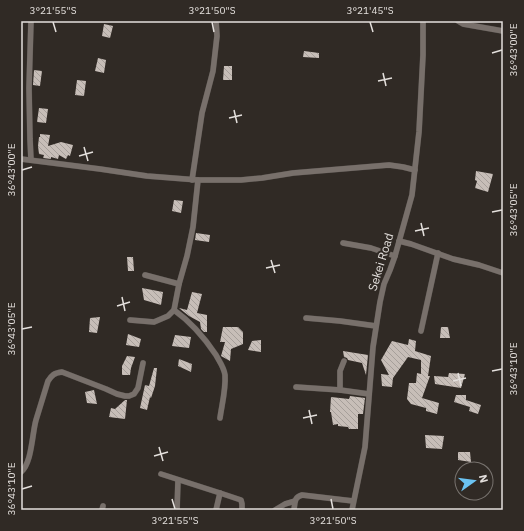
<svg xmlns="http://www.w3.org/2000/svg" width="524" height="531" font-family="'IBM Plex Sans',sans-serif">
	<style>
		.building { fill: url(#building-back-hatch) }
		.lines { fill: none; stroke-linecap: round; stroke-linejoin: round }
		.street-casing { stroke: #4d4844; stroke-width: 6 }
		.street { stroke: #78706b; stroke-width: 5.5 }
		.ticks { fill: none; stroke: #e4e0dd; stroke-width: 1.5 }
		.labels { text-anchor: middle; stroke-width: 4; stroke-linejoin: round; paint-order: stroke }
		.street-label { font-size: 12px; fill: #e4e0dd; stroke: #302a25 }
		.neatline { fill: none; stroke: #e4e0dd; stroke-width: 1.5 }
		.ticks-label { font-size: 10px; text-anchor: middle; fill: #e4e0dd }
	</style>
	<defs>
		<pattern id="building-back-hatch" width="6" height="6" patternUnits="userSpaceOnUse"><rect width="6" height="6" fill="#c7beb8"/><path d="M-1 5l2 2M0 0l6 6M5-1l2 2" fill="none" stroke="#a69f9a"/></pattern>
	</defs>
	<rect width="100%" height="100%" fill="#302a25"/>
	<g class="building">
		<polygon points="104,24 113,26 110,38 102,36"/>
		<polygon points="304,51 319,53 319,58 303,57"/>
		<polygon points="98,58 106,60 104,73 95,71"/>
		<polygon points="224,66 232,66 232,80 223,80"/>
		<polygon points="34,70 42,71 40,86 33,85"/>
		<polygon points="77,80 86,81 84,96 75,95"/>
		<polygon points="39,108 48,109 46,123 37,122"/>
		<polygon points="40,134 50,135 48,146 61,142 73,145 70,156 68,155 66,159 59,155 58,159 51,157 51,159 43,158 44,155 39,154 38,146 39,137 40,137"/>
		<polygon points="476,171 493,174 488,192 475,188 477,181 475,180"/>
		<polygon points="174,200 183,201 181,213 172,211"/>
		<polygon points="196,233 210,235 209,242 195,240"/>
		<polygon points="127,257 133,257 134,271 128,271"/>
		<polygon points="142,288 163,292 161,305 144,300"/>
		<polygon points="192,292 202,294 197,313 207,315 207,332 204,332 201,329 200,322 189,316 179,308 187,310"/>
		<polygon points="100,317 97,333 89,332 90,318"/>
		<polygon points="223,327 238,327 243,332 243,344 231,349 230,361 221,356 225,342 220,342"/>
		<polygon points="441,327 448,327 450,338 440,338"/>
		<polygon points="128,334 141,339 139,347 126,345"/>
		<polygon points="175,335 191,337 189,348 172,346"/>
		<polygon points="409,339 416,341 415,351 431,356 428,376 430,376 422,398 439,403 437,414 426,411 426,408 411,404 407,399 409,383 416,383 417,373 421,374 421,360 408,357 393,378 392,387 382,386 381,374 389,375 381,360 392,341 408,345"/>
		<polygon points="261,340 261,352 248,350 252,341"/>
		<polygon points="343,351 368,355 366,375 362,363 348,360 347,358 344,357"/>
		<polygon points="127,356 135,357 131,368 130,375 122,375 122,366"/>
		<polygon points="179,359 192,364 191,372 178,366"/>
		<polygon points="154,368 157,368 155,386 151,398 150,397 147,410 140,408 145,385 149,386"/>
		<polygon points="449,373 465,374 461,388 435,384 434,376 448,377"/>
		<polygon points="94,390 97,404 87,403 85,392"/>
		<polygon points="456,395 466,395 466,400 481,405 478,414 469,411 470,407 454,402"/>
		<polygon points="350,396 365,398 363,414 358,414 358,429 349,429 348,427 338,426 338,424 333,425 331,412 330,412 331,397 349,399"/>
		<polygon points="125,400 127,400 125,419 109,417 111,408 115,409"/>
		<polygon points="425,435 444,436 442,449 426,448"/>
		<polygon points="458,452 470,452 471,462 458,460"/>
	</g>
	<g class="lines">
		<defs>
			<g id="street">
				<polyline points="31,21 29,88 30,139 31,160"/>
				<polyline points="458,21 463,24 503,31"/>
				<polyline points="21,159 100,169 147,176 198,180 241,180 262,178 293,173 389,165 403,167 415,170"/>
				<polyline points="192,180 202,113 213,71 217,36 216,21"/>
				<polyline points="399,241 411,244 453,259 479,265 503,273"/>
				<polyline points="343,243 371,248 395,256"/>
				<polyline points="145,275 179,284"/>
				<path d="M174 310C191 322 204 337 216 355 219 361 224 367 225 375 226 389 222 404 220 418"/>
				<polyline points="306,318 340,321 376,326"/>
				<polyline points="130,320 154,322 168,316 174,310 179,284 187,256 193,227 198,180"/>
				<polyline points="421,331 438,253"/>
				<polyline points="296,387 340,390 369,394"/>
				<polyline points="340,390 340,371 344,361"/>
				<path d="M21 472C32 463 32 434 36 420 40 407 44 394 48 381 52 375 54 373 62 372L106 389 117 394 125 396H129L134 394 138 388 143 363"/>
				<polyline points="161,474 220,493 241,500 242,504 242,510"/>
				<polyline points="102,510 103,506"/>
				<polyline points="177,510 178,480"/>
				<polyline points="216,510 220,493"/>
				<polyline points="275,510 285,504 295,501"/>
				<path d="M294 510C295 503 294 497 302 495L353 501"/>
				<polyline points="352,510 365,447 373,347 380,302 384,284 390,270 395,256 412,195 419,132 423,55 423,21"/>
			</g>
		</defs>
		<use href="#street" class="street-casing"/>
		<use href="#street" class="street"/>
	</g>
	<path class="ticks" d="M53 22 56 32M212 22 214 32M370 22 373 32M492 53 502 50M383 73 386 86M378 81 392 78M234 110 237 123M229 118 242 115M84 147 88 161M79 156 93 152M22 170 32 167M492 212 502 210M421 223 424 236M415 231 429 228M271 260 275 273M266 268 280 265M122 297 125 311M117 306 130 302M22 329 32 327M492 371 502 369M458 373 461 386M453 381 466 378M309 410 312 424M303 418 317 415M159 447 163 461M154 456 168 452M22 489 32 486M172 499 175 509M331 499 333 509"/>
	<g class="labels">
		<g class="street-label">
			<text transform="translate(381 262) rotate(-73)" y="4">Sekei Road</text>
		</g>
	</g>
	<rect width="524" height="531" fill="none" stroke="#302a25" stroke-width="44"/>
	<g transform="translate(474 481) rotate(76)"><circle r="19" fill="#302a25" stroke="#78736f"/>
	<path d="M0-3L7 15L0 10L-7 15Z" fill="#6bc3f2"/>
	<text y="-6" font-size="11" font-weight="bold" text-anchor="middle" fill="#e4e0dd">N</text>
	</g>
	<rect x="22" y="22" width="480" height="487" class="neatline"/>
	<g class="ticks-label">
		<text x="53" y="14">3°21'55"S</text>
		<text x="212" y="14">3°21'50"S</text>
		<text x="370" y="14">3°21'45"S</text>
		<text transform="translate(513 50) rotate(-90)" y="4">36°43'00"E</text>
		<text transform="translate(11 170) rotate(-90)" y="4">36°43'00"E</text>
		<text transform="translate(513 210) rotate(-90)" y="4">36°43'05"E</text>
		<text transform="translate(11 329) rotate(-90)" y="4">36°43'05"E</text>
		<text transform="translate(513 369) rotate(-90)" y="4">36°43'10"E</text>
		<text transform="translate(11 489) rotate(-90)" y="4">36°43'10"E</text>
		<text x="175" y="524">3°21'55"S</text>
		<text x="333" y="524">3°21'50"S</text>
	</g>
</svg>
